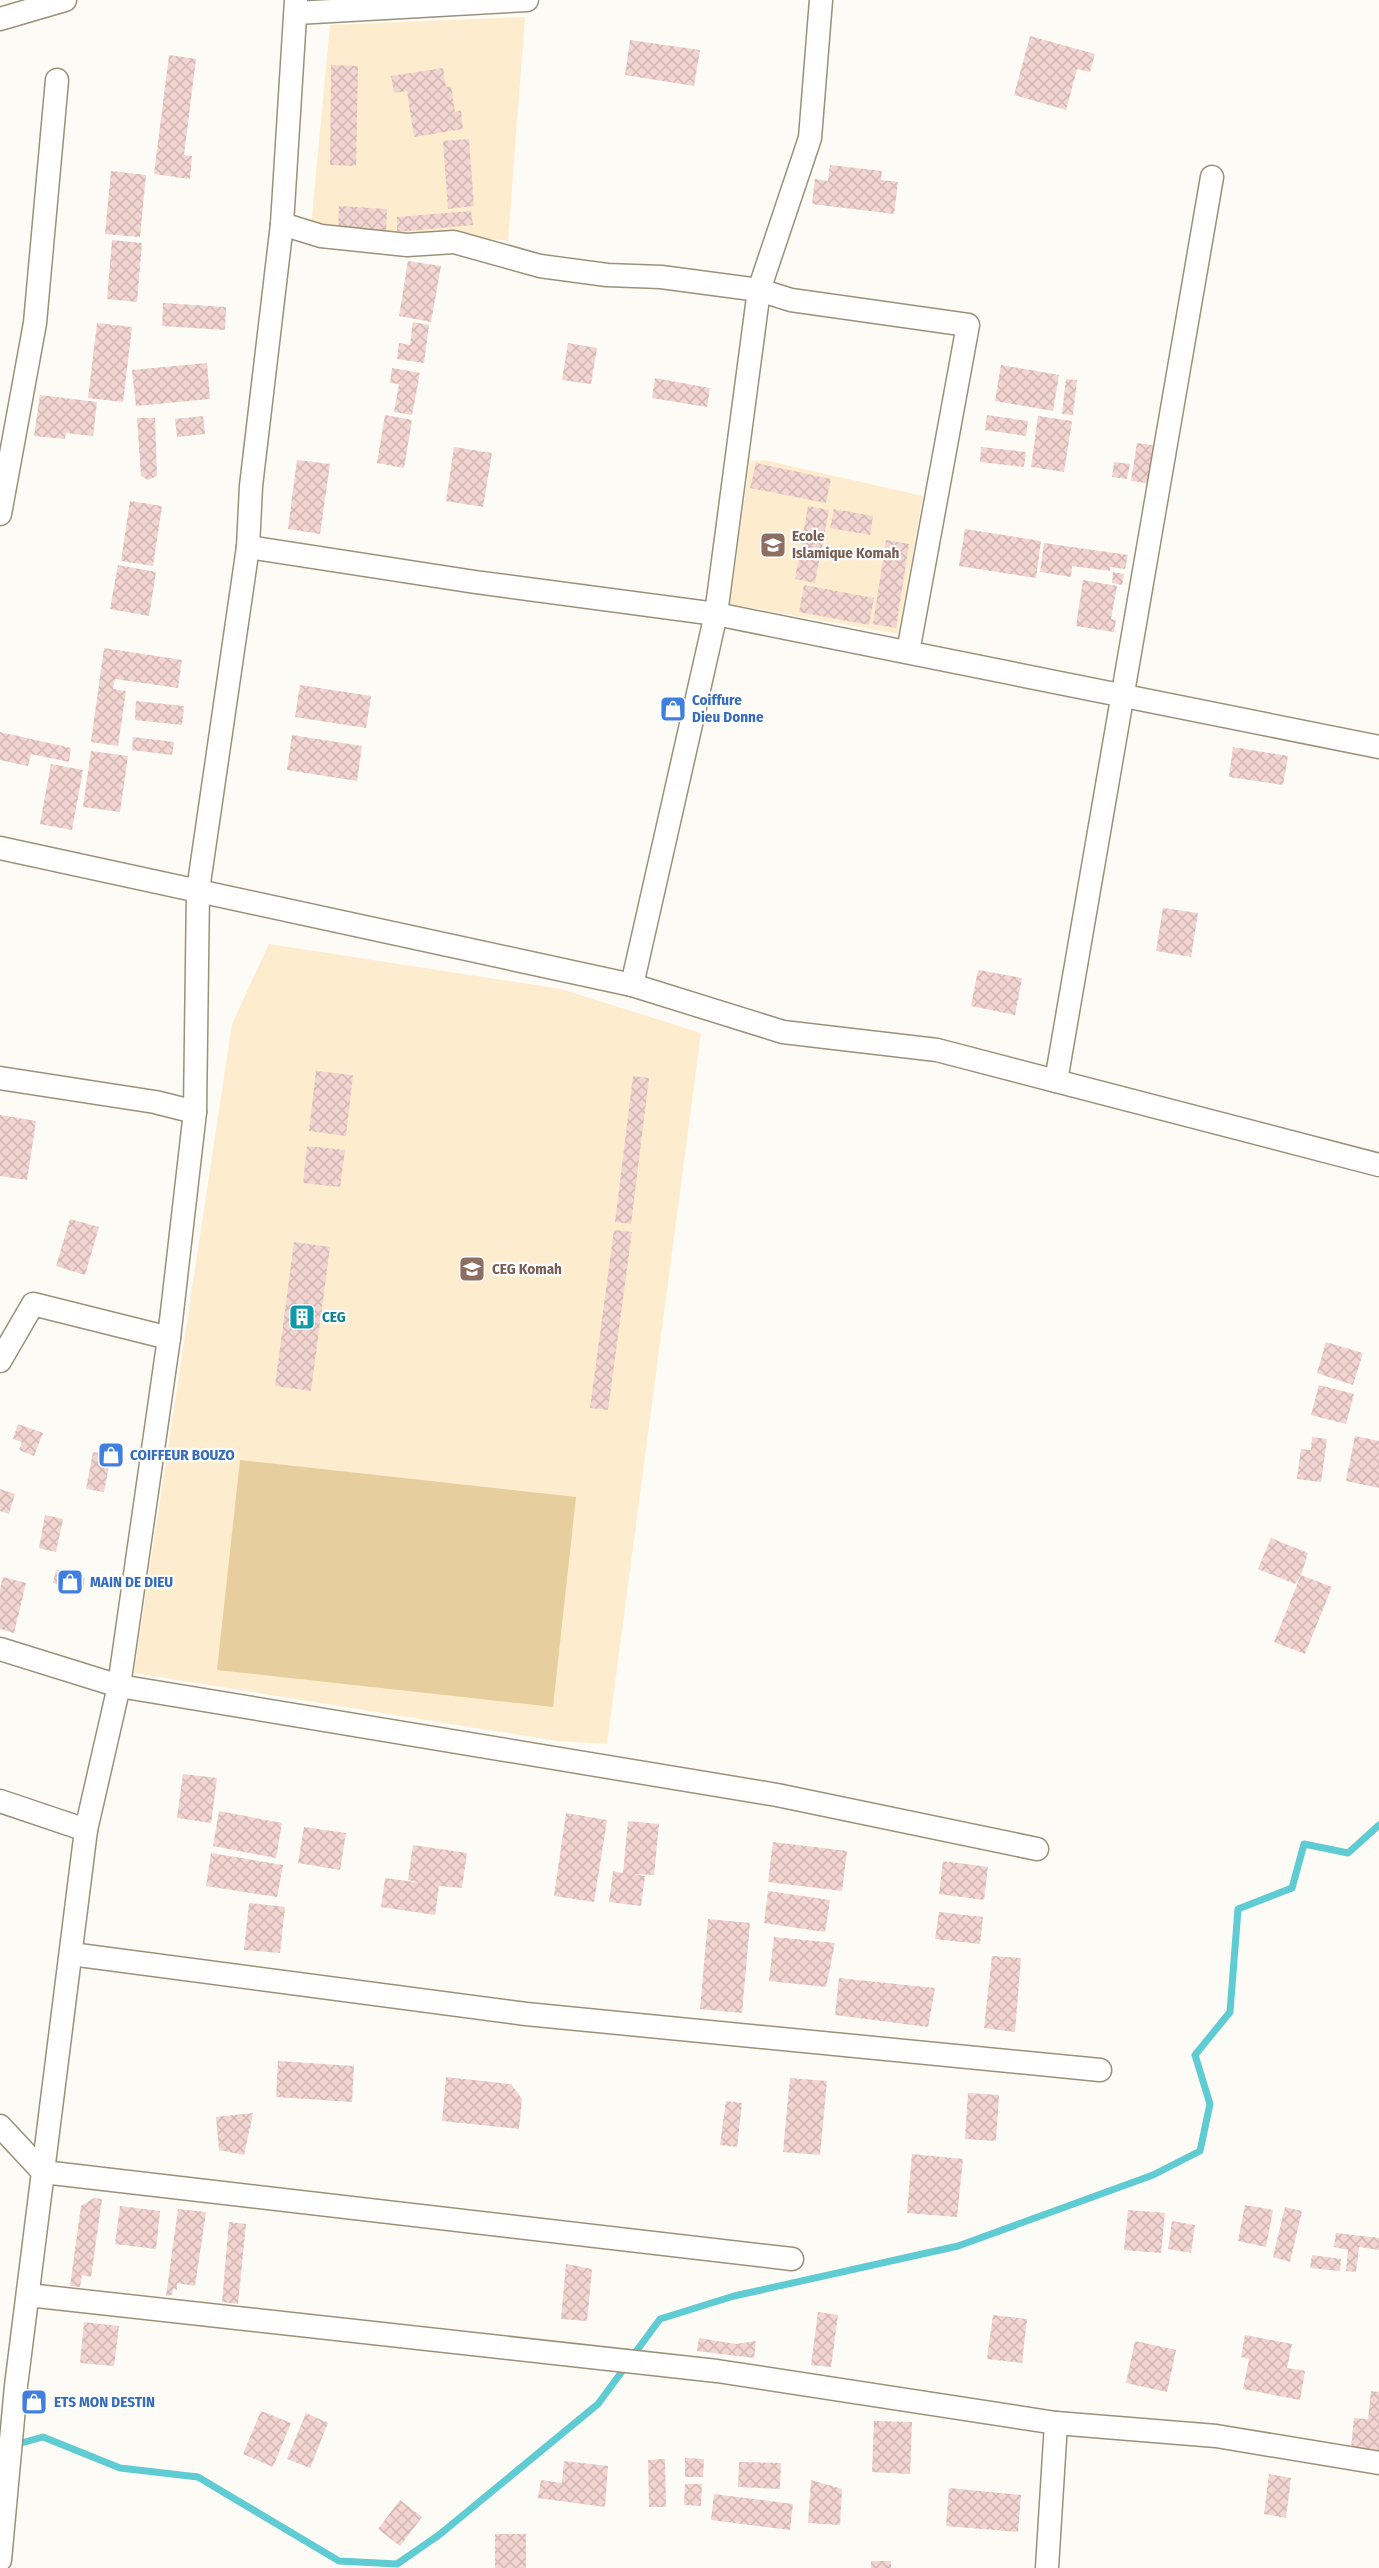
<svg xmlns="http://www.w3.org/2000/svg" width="1379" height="2568" font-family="'Fira Sans Condensed',sans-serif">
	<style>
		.built { fill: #fdedce }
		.pitch { fill: #e7ce9e }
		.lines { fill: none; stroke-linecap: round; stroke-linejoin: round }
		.stream { stroke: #5fcbd3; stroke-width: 7 }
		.building { fill: url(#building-cross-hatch) }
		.street-casing { stroke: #9b907a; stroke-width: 25 }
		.street { stroke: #fff; stroke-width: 22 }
		.labels { text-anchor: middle; stroke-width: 4.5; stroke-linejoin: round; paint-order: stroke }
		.education-label { font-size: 15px; font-weight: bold; fill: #785e54; stroke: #fff; text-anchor: start }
		.shop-label { font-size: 15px; font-weight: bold; fill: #366cbe; stroke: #fff; text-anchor: start }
		.culture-label { font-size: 15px; font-weight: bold; fill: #0d838f; stroke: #fff; text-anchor: start }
	</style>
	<defs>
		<pattern id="building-cross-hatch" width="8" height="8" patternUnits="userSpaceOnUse" patternTransform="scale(1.5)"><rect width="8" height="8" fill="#f2d4d1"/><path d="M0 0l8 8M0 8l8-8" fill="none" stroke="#d0b7b4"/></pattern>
	</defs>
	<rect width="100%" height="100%" fill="#fdfbf6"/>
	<g class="built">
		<polygon points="525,17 508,241 446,233 398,236 311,226 330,25"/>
		<polygon points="764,460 923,496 898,634 730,604 750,461"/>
		<polygon points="269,944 561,989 701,1033 607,1744 557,1741 134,1673 232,1024"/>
	</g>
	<polygon class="pitch" points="240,1460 576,1497 553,1707 217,1670"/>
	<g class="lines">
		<g class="stream">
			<polyline points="632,2357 660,2319 734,2296 958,2246 1153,2175 1200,2151 1210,2104 1195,2055 1230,2012 1238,1909 1292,1888 1304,1844 1348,1853 1379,1825"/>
			<polyline points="14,2445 43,2437 120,2468 198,2477 339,2561 397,2564 439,2535 598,2404 626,2366"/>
		</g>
	</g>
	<g class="building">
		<polygon points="1030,36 1095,54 1090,72 1077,69 1066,110 1014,95"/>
		<polygon points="630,40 700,50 694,86 625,75"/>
		<polygon points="169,55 196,59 184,155 192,156 190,179 154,174"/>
		<polygon points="331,65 358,66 356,166 330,165"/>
		<polygon points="443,68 446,87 451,86 455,112 461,110 463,129 414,137 407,91 394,93 391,76"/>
		<polygon points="469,139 474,206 448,209 443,141"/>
		<polygon points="830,165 882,171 881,180 898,182 894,214 812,204 815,179 828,181"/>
		<polygon points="111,171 146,175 140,237 105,234"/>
		<polygon points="339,206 387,209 386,234 338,232"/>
		<polygon points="471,211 473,225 397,232 397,217"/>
		<polygon points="112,240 142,243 137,302 107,299"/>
		<polygon points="408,261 441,266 431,322 399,316"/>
		<polygon points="163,303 226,307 225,330 162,326"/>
		<polygon points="413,322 429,325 424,363 397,359 399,343 410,345"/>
		<polygon points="97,323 132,327 123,402 88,398"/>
		<polygon points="568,343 597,348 591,384 562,380"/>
		<polygon points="207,363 210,399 136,406 132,370"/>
		<polygon points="1001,365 1059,375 1053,411 995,401"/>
		<polygon points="392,368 420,373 412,415 394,412 399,384 390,383"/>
		<polygon points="655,378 710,388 707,407 652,398"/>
		<polygon points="1066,379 1077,380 1073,415 1062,414"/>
		<polygon points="40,395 97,402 93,436 66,433 65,439 34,436"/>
		<polygon points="385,415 412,420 404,468 377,463"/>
		<polygon points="987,415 1028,421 1026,436 985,430"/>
		<polygon points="203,416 205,434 177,437 175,419"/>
		<polygon points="1038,416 1072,421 1064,472 1031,467"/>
		<polygon points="137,418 155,418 157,476 148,480 141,476"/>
		<polygon points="1137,443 1159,446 1153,484 1131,481"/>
		<polygon points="454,447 492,453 483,507 446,501"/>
		<polygon points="981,447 1026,452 1024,467 980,462"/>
		<polygon points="297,460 330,464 320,534 288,529"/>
		<polygon points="1114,462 1130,464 1127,479 1112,477"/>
		<polygon points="756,463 831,479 826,503 750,488"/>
		<polygon points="130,501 162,506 153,566 121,561"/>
		<polygon points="808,506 829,510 815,583 795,579"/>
		<polygon points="834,509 873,516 870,535 830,528"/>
		<polygon points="965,529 1041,541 1036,578 959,566"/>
		<polygon points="886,540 909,544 896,628 873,624"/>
		<polygon points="1044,543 1128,555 1125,569 1110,567 1110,571 1072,566 1071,577 1040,572"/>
		<polygon points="118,565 156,572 149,616 110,609"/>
		<polygon points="1113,572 1124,574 1122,585 1112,583"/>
		<polygon points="1083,580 1117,586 1111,619 1116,620 1114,632 1076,626"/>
		<polygon points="804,585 874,598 869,625 799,612"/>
		<polygon points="104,648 182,660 178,688 115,679 113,689 126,691 118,746 91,742"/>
		<polygon points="300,685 371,696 366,728 295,717"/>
		<polygon points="136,701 184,706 182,725 135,720"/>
		<polygon points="0,732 71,748 69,762 31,754 28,766 0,760"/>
		<polygon points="292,735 362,746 357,781 287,770"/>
		<polygon points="133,737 174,742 172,755 132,750"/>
		<polygon points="1233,747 1288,756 1283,785 1229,777"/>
		<polygon points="91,751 128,756 120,812 83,807"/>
		<polygon points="51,764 83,770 72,830 40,824"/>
		<polygon points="1163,908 1198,913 1191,957 1156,951"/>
		<polygon points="978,970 1022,978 1015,1015 971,1006"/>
		<polygon points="316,1071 353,1075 346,1136 309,1131"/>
		<polygon points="633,1076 649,1078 631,1224 615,1222"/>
		<polygon points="0,1115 36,1121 27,1180 0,1176"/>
		<polygon points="307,1146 345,1150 340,1187 303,1183"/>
		<polygon points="70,1219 99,1227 85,1275 56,1266"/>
		<polygon points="614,1230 632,1232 608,1410 590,1408"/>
		<polygon points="294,1242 330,1247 311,1391 275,1386"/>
		<polygon points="1326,1342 1363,1353 1353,1385 1317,1373"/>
		<polygon points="1319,1385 1354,1394 1346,1424 1311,1415"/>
		<polygon points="18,1424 43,1433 34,1456 19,1450 22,1442 13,1439"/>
		<polygon points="1355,1436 1379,1441 1379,1488 1346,1481"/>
		<polygon points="1312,1437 1327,1439 1321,1482 1297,1479 1301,1449 1311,1450"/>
		<polygon points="93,1452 111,1455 104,1492 86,1489"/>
		<polygon points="0,1489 15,1494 9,1514 0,1511"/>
		<polygon points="45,1515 63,1519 56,1552 39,1548"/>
		<polygon points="1271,1538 1308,1553 1301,1575 1295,1584 1258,1569"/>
		<polygon points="56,1570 85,1578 82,1590 53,1583"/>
		<polygon points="1301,1575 1332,1587 1305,1654 1274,1642"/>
		<polygon points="3,1577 26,1583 14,1633 0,1629 0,1589"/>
		<polygon points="183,1774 217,1778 211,1823 177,1818"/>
		<polygon points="219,1811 282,1823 276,1858 213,1846"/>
		<polygon points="566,1813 607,1820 594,1902 554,1896"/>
		<polygon points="628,1821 659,1824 654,1875 633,1874 645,1876 641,1906 609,1902 613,1871 623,1873"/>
		<polygon points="304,1827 346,1833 340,1870 298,1863"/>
		<polygon points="773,1842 847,1851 842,1891 768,1882"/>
		<polygon points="413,1845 467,1853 462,1888 439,1886 435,1915 381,1907 385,1878 422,1883 408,1880"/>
		<polygon points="211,1853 283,1865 277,1897 206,1886"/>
		<polygon points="943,1861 988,1867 984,1900 939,1894"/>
		<polygon points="768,1891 830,1900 825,1932 764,1923"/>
		<polygon points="249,1903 285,1907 280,1953 244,1950"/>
		<polygon points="939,1912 983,1917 980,1944 935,1939"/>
		<polygon points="708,1919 750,1923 742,2013 700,2009"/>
		<polygon points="774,1937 835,1943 826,1987 769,1981"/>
		<polygon points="992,1956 1021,1958 1015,2032 984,2028"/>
		<polygon points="839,1978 935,1988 928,2027 835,2015"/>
		<polygon points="278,2061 354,2066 352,2102 276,2097"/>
		<polygon points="446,2077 511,2084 522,2099 519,2129 442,2121"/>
		<polygon points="790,2078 827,2081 820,2155 783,2152"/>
		<polygon points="968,2093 999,2095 996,2141 965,2139"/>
		<polygon points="726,2101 742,2103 737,2147 720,2145"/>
		<polygon points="253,2113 244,2155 219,2150 216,2117"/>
		<polygon points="912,2154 963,2159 957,2217 907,2213"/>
		<polygon points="94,2198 102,2199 91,2277 82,2275 80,2287 70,2286 81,2206"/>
		<polygon points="1245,2205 1273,2210 1266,2247 1238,2241"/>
		<polygon points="120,2206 160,2211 156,2249 115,2244"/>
		<polygon points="1285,2207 1302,2211 1290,2262 1273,2257"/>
		<polygon points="178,2209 206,2212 195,2286 177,2283 177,2290 173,2289 172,2295 166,2296"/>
		<polygon points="1128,2210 1165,2213 1161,2253 1124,2250"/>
		<polygon points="1172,2221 1195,2225 1191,2253 1168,2249"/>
		<polygon points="229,2222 246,2224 238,2304 222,2302"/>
		<polygon points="1336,2233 1379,2238 1379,2250 1359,2247 1356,2272 1346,2271 1348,2250 1334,2247"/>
		<polygon points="1312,2255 1341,2259 1340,2271 1310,2268"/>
		<polygon points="566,2264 592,2269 587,2321 561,2319"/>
		<polygon points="818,2312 838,2315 831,2367 811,2365"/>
		<polygon points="993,2315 1027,2319 1022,2363 987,2359"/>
		<polygon points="84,2322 119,2326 114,2366 80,2363"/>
		<polygon points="1245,2335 1292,2344 1287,2368 1305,2371 1300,2400 1243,2389 1249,2359 1241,2357"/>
		<polygon points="699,2338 736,2344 756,2341 754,2358 697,2351"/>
		<polygon points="1135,2341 1176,2350 1167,2392 1126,2383"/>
		<polygon points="1371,2391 1379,2392 1379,2451 1351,2448 1354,2418 1368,2419"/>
		<polygon points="261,2411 291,2423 273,2467 243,2454"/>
		<polygon points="306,2413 328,2423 310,2468 287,2459"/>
		<polygon points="874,2421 912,2422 910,2474 872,2472"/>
		<polygon points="685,2458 704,2459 703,2477 685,2477"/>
		<polygon points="665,2459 666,2507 649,2507 648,2460"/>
		<polygon points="564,2461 608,2466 605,2507 538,2498 541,2480 562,2483"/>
		<polygon points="739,2462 781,2463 780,2489 738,2487"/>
		<polygon points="1269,2474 1291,2478 1286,2518 1264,2514"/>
		<polygon points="811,2480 842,2489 840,2525 808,2523"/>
		<polygon points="685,2484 702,2484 701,2506 684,2505"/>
		<polygon points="949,2488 1021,2495 1018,2532 946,2526"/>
		<polygon points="714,2494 793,2504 790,2530 711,2520"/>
		<polygon points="400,2500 422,2517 400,2546 378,2529"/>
		<rect x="495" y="2534" width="31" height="34"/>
		<rect x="871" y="2561" width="20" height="7"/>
	</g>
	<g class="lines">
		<defs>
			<g id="street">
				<polyline points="296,13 527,0"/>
				<polyline points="0,19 65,0"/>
				<polyline points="282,224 321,236 407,245 454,242 540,266 607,275 661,277 759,290 791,300 968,325 908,652"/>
				<polyline points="0,514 35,323 57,80"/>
				<polyline points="248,547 475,582 716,614 1379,747"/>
				<polyline points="0,848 632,985 783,1032 937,1050 1379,1165"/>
				<polyline points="632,985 716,614 759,290 810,138 821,0"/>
				<polyline points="0,1078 155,1102 195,1112"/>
				<polyline points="1056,1081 1212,177"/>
				<polyline points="0,1361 33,1304 169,1338"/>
				<polyline points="0,1649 119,1686 777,1795 1037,1849"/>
				<polyline points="0,1801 86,1830"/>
				<polyline points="71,1954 526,2014 1100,2070"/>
				<polyline points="0,2126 43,2172 792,2259"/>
				<polyline points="28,2295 717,2371 1056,2423 1216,2436 1379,2463"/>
				<polyline points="0,2560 16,2386 86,1830 119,1686 169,1338 195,1112 198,890 248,547 251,486 282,224 296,0"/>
				<polyline points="1047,2568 1056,2423"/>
			</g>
		</defs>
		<use href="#street" class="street-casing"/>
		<use href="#street" class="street"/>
	</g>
	<defs>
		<symbol id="school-square" viewBox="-11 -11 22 22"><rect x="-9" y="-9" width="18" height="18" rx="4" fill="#8d6e63" stroke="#fff"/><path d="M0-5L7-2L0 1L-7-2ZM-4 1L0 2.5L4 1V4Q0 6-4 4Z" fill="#fff"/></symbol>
		<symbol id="shop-square" viewBox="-11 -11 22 22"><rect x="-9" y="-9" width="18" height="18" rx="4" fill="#3f7fe0" stroke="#fff"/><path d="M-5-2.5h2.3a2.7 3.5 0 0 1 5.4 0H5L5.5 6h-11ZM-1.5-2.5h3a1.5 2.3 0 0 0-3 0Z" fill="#fff"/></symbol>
		<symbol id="building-square" viewBox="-11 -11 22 22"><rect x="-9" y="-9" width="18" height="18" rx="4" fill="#0f9aa8" stroke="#fff"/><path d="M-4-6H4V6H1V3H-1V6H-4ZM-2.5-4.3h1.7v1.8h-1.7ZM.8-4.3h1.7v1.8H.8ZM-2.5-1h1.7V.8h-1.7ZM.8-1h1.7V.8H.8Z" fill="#fff"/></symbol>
	</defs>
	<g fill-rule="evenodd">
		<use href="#school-square" x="758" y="530" width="30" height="30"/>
		<use href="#shop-square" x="658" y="694" width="30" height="30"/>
		<use href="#school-square" x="457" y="1254" width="30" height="30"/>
		<use href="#building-square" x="287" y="1302" width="30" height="30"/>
		<use href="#shop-square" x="96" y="1440" width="30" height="30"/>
		<use href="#shop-square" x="55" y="1567" width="30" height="30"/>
		<use href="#shop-square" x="19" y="2387" width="30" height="30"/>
	</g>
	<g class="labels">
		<g class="education-label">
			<text x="792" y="541">Ecole<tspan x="792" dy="17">Islamique Komah</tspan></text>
			<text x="492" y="1274">CEG Komah</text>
		</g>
		<g class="shop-label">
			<text x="692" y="705">Coiffure<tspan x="692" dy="17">Dieu Donne</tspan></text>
			<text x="130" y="1460">COIFFEUR BOUZO</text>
			<text x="90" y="1587">MAIN DE DIEU</text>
			<text x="54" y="2407">ETS MON DESTIN</text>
		</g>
		<g class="culture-label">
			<text x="322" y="1322">CEG</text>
		</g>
	</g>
</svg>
